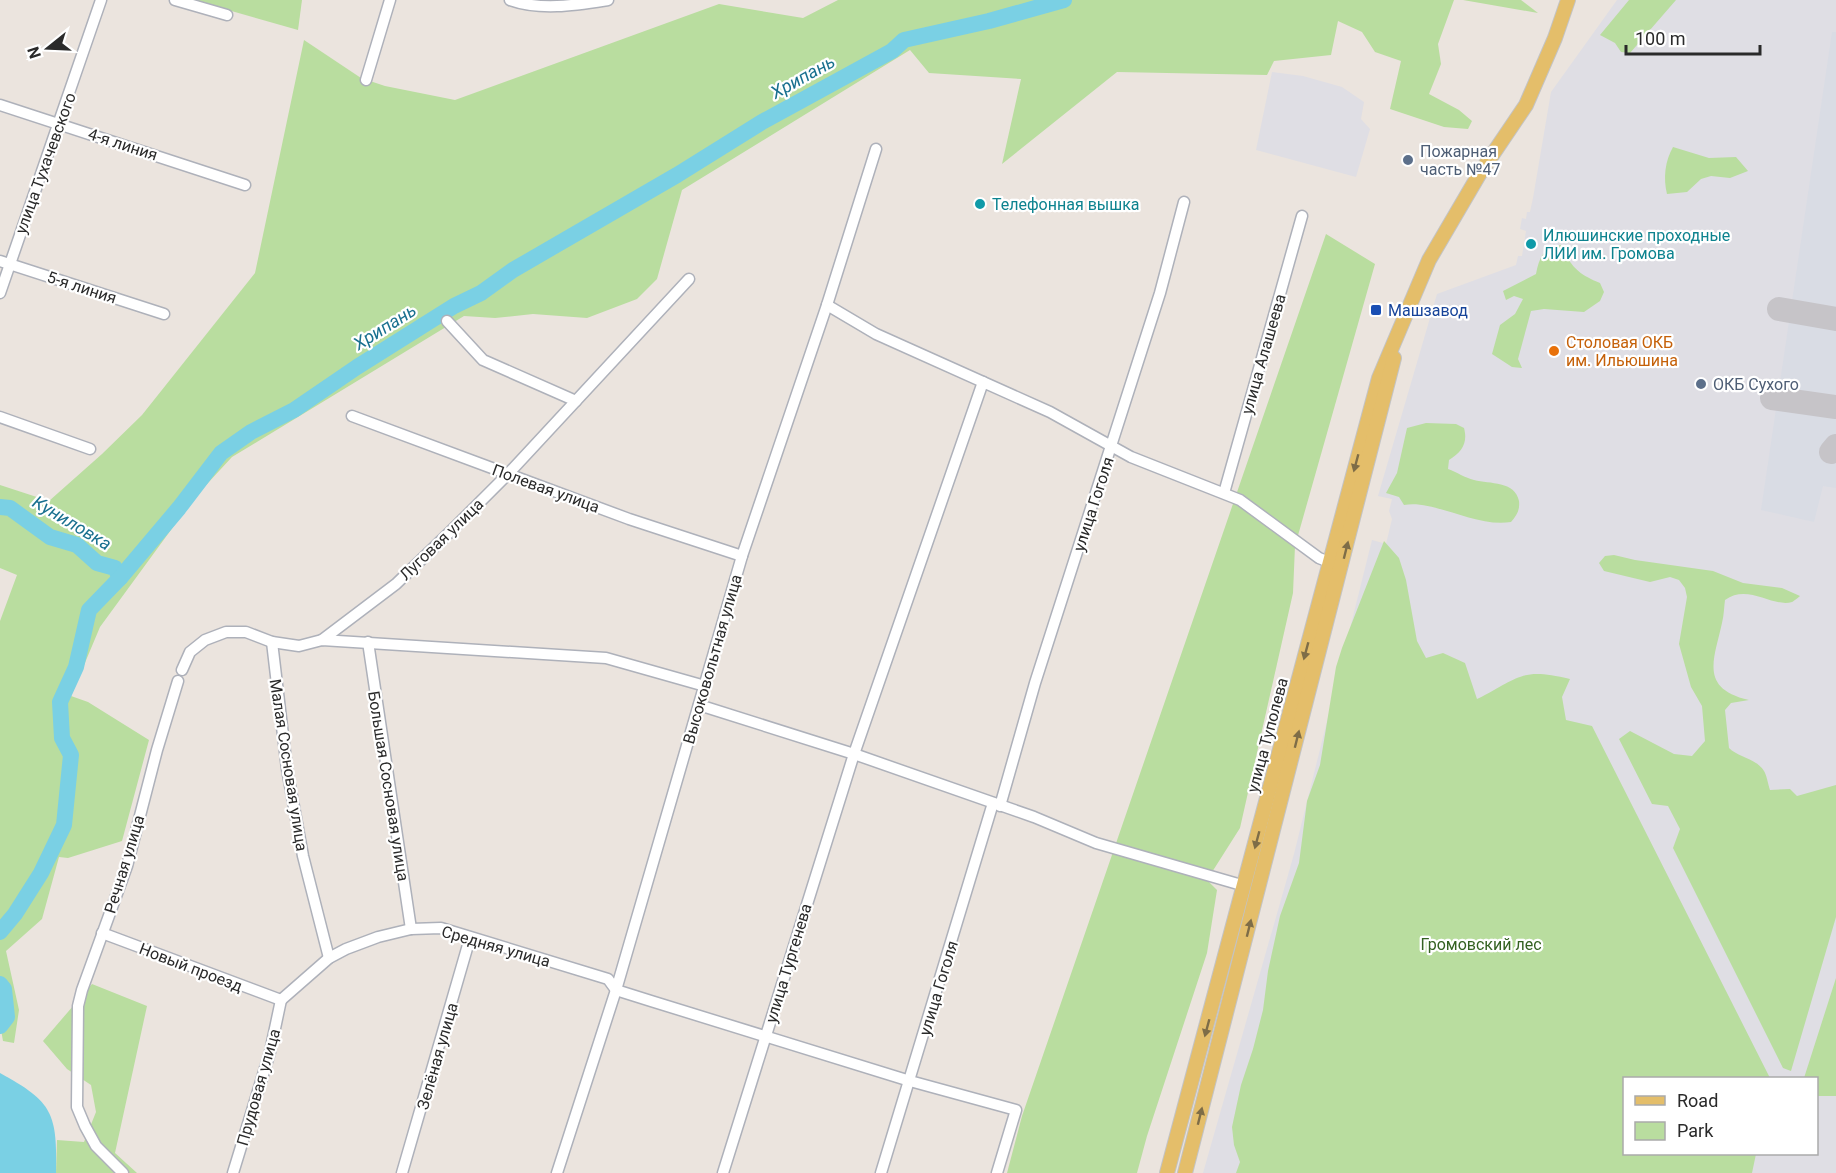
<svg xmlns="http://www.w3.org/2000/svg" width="1836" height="1173" font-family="Roboto,sans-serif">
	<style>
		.industrial { fill: #dfdee4; fill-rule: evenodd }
		.airport { fill: #d9dce4 }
		.green { fill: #b9dd9f }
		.water { fill: #7ad0e4 }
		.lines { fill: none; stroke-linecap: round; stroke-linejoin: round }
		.river { stroke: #7ad0e4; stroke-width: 16 }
		.taxiway { stroke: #c6c4c8; stroke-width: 24 }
		.minor-casing { stroke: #aeb1ba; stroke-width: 13 }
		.major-casing { stroke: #c3c3c3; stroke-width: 16 }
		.minor { stroke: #fff; stroke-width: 10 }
		.major { stroke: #e4be6a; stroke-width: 14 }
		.oneway { fill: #7e6d47 }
		.service-dot { fill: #5c6f8a; stroke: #fff; stroke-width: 2 }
		.culture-dot { fill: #0f9aa8; stroke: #fff; stroke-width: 2 }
		.transit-dot { fill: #1a4fb4; stroke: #fff; stroke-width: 2 }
		.food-dot { fill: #e8710a; stroke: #fff; stroke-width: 2 }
		.labels { text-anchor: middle; stroke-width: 4.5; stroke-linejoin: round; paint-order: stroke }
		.street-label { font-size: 16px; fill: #2a2a2a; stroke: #fff }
		.service-label { font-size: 16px; fill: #4e5e75; stroke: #fff; text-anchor: start }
		.culture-label { font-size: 16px; fill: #0d838f; stroke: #fff; text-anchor: start }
		.transit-label { font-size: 16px; fill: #164399; stroke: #fff; text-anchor: start }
		.food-label { font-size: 16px; fill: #c56008; stroke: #fff; text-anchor: start }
		.park-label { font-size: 16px; fill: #336121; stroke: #fff }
		.water-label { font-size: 18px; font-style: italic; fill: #19708f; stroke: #fff }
	</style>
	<rect width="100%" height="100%" fill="#ebe4de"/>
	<g class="industrial">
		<path d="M1617 0H1836V1173H1203L1294 854 1372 540 1386 544 1392 519 1389 511 1392 499 1378 496 1437 294 1516 265 1518 256H1522L1526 231 1520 229 1522 218 1526 219 1527 212H1530L1533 198 1551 92ZM1624 1078H1816V1154H1624Z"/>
		<polygon points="1272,72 1303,76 1342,87 1364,102 1361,119 1370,129 1356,177 1256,150"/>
	</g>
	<polygon class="airport" points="1832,32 1836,32 1836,488 1823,486 1814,522 1761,510"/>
	<g class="green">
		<polygon points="193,0 302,0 298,30"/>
		<polygon points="838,0 1454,0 1438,44 1441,64 1429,94 1459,110 1472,121 1468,129 1444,127 1390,109 1401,61 1375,52 1362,32 1338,21 1331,55 1274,61 1267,75 1117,72 1002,164 1021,79 929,73 910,50 682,190 657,279 637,299 587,318 533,314 495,318 464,316 232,457 195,497 100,627 71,696 88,702 149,740 122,841 68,858 59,857 42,919 6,951 19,1010 14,1043 3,1041 0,1024 0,621 17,575 0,568 0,485 49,501 102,454 142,415 255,273 304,40 361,78 385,86 455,100 719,4 803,18"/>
		<polygon points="1463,0 1521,0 1538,13"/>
		<polygon points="1629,0 1676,0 1630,53 1621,52 1615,43 1600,35"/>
		<path d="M1673 147 1709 158 1736 157 1748 171 1730 178 1711 176 1701 179 1687 192 1667 194C1663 178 1665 161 1673 147Z"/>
		<polygon points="1326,234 1375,264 1295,546 1293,593 1240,828 1207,880 1217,890 1207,953 1147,1136 1137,1173 1007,1173 1022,1116"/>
		<path d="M1561 245C1571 267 1578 274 1600 283L1604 292 1600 301 1584 312 1544 309 1531 311 1518 359 1522 368 1512 367 1492 354 1500 325 1515 314 1523 299 1514 296 1506 300 1503 291 1536 274C1539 258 1543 248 1561 245Z"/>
		<path d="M1426 423 1456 424 1464 428C1468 443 1462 452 1449 460L1448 469C1457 472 1465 478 1474 480 1490 484 1515 481 1519 501 1520 510 1517 515 1511 522 1476 528 1433 499 1404 505L1399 497 1386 493 1397 473 1407 428Z"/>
		<path d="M1384 541 1399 558 1406 580 1417 641 1426 658 1443 653 1465 663 1477 699C1519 678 1520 667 1570 679L1562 697 1566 720 1592 726 1770 1078H1624V1154H1756L1752 1173H1236L1240 1162 1234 1145 1232 1127 1241 1085 1253 1049 1263 1010 1268 971 1280 916 1299 863 1307 801 1320 765 1336 667 1342 648Z"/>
		<path d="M1614 555 1635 560 1713 571 1743 583 1782 588 1800 596C1800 596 1793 602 1792 602 1773 608 1748 583 1725 600 1724 607 1724 615 1722 623 1714 660 1699 688 1749 700L1731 703 1725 710 1729 748C1738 757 1757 759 1764 771 1767 776 1768 784 1770 790L1790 789 1797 796 1836 785V917L1791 1071 1783 1068 1673 848 1680 829 1668 806 1652 804 1619 739 1630 731 1674 754 1692 756 1705 741 1702 706 1691 687 1679 644 1687 597 1685 588 1679 580 1670 577 1650 582 1604 571 1599 563 1605 556Z"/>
		<polygon points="1836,978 1836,1096 1817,1096 1816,1078 1804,1078"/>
		<polygon points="92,984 147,1006 115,1153 137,1173 56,1173 57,1140 84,1142 96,1112 91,1085 67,1069 43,1041"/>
	</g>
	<path class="water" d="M0 1073C53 1102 57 1113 56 1173H0Z"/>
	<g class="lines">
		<g class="river">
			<polyline points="0,507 10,508 50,537 77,545 97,563 115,568 120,578"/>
			<polyline points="0,932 15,914 41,873 64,825 71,755 62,738 60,702 76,667 89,610 120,578 179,508 221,453 251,432 294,410 357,367 454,306 481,293 513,270 677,175 762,122 892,51 904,40 989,21 1064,0"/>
			<polyline points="0,984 4,989 7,1017 0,1026"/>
		</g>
		<g class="taxiway">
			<polyline points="1779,309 1836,319"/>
			<polyline points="1772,398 1836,407"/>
			<polyline points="1831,452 1836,446"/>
		</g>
		<defs>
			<g id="minor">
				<polyline points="175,0 227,15"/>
				<path d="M510 0C541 11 576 5 608 0"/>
				<polyline points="366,80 390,0"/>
				<polyline points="0,105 245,185"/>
				<polyline points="0,261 164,314"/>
				<polyline points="0,293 101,0"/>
				<polyline points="827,305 876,334 1050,412 1131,457 1240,500 1319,558 1329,562"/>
				<polyline points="447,321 483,360 576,401"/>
				<polyline points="352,416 629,519 742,556"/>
				<polyline points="0,417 90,449"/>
				<polyline points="1224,493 1302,216"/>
				<polyline points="322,640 396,584 451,531 508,474 689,279"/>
				<polyline points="272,642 287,769 303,856 329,958"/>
				<polyline points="368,642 411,929"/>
				<polyline points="182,670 190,652 205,640 226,632 246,632 272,642 299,646 322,640 606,658 705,686"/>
				<polyline points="699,705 854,754 1034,817 1096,843 1245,886"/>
				<polyline points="1000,806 1035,683 1160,293 1184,202"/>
				<polyline points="102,933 281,1000"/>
				<polyline points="281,1000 329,958 346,949 378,937 411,929 441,928 608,979 616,990 651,1001 910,1081 1016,1110 997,1173"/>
				<polyline points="123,1173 96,1146 85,1126 77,1107 78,1006 82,990 127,866 157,750 178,681"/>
				<polyline points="233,1173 270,1052 281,1000"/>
				<polyline points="402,1173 470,938"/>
				<polyline points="557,1173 616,990 742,556 827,305 876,149"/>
				<polyline points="723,1173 854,754 983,382"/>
				<polyline points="881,1173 993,803"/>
			</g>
			<g id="major">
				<polyline points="1167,1173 1379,378 1429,260 1480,173 1526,105 1555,38 1568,0"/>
				<polyline points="1185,1173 1394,358"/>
			</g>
		</defs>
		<use href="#minor" class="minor-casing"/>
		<use href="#major" class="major-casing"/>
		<use href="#minor" class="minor"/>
		<use href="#major" class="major"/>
	</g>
	<defs><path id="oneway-solid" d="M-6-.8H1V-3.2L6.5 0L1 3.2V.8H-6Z" transform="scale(1.5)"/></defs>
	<g class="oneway">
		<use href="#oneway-solid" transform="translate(1356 463) rotate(105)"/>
		<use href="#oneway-solid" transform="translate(1346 550) rotate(-76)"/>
		<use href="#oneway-solid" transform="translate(1306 651) rotate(105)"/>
		<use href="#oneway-solid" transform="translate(1297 739) rotate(-76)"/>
		<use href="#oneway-solid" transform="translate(1257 840) rotate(105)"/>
		<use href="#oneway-solid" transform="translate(1249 928) rotate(-76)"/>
		<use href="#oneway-solid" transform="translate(1207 1028) rotate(105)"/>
		<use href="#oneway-solid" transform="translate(1200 1116) rotate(-76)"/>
	</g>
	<g class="service-dot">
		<circle cx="1408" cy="160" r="6"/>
		<circle cx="1701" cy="384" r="6"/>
	</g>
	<g class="culture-dot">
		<circle cx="980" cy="204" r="6"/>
		<circle cx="1531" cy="244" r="6"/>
	</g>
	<rect class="transit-dot" x="1370" y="304" width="12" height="12" rx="3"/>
	<circle class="food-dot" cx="1554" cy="351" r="6"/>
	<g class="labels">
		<g class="street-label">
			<text transform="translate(123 144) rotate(18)" y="6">4-я линия</text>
			<text transform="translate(45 163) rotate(-70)" y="6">улица Тухачевского</text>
			<text transform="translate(82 287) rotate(18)" y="6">5-я линия</text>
			<text transform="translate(1263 354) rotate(-74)" y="6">улица Алашеева</text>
			<text transform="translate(546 488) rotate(20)" y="6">Полевая улица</text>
			<text transform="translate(1093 504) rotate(-72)" y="6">улица Гоголя</text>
			<text transform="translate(441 539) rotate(-44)" y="6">Луговая улица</text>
			<text transform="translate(712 659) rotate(-74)" y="6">Высоковольтная улица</text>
			<text transform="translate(1267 735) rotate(-75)" y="6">улица Туполева</text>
			<text transform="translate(289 765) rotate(81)" y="6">Малая Сосновая улица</text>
			<text transform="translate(389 786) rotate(81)" y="6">Большая Сосновая улица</text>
			<text transform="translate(124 864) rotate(-73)" y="6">Речная улица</text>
			<text transform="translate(496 946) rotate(16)" y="6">Средняя улица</text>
			<text transform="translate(788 963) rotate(-73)" y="6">улица Тургенева</text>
			<text transform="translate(191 967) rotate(21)" y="6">Новый проезд</text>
			<text transform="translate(938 988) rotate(-73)" y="6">улица Гоголя</text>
			<text transform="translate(437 1056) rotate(-74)" y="6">Зелёная улица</text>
			<text transform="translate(258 1087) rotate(-74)" y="6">Прудовая улица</text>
		</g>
		<g class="service-label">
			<text x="1420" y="157">Пожарная<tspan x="1420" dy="18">часть №47</tspan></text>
			<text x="1713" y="390">ОКБ Сухого</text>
		</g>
		<g class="culture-label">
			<text x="992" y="210">Телефонная вышка</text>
			<text x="1543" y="241">Илюшинские проходные<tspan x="1543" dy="18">ЛИИ им. Громова</tspan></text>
		</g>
		<g class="transit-label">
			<text x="1388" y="316">Машзавод</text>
		</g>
		<g class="food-label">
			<text x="1566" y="348">Столовая ОКБ<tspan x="1566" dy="18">им. Ильюшина</tspan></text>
		</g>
		<g class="park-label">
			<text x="1481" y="950">Громовский лес</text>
		</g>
		<g class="water-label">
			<text transform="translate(803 77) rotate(-29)" y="6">Хрипань</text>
			<text transform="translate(385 327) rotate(-32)" y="6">Хрипань</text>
			<text transform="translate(72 523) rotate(31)" y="6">Куниловка</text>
		</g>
	</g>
	<rect x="1623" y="1077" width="195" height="78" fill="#ffffff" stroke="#aaaaaa" stroke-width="1.5"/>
	<rect x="1635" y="1096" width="30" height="9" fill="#e4be6a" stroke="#aaaaaa" stroke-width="1.5"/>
	<text x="1677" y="1107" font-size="18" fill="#2a2a2a">Road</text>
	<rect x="1635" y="1122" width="30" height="18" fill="#b9dd9f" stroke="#aaaaaa" stroke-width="1.5"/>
	<text x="1677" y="1137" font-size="18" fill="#2a2a2a">Park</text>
	<g transform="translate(48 48) rotate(252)" stroke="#ffffff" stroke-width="4.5" paint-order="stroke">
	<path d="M0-4.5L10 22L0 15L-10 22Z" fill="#2a2a2a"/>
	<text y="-9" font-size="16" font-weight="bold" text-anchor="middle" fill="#2a2a2a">N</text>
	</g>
	<path d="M1626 45v9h134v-9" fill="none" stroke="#2a2a2a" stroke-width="3"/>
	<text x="1635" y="45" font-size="18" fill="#2a2a2a" stroke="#ffffff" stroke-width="4.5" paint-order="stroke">100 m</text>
</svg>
